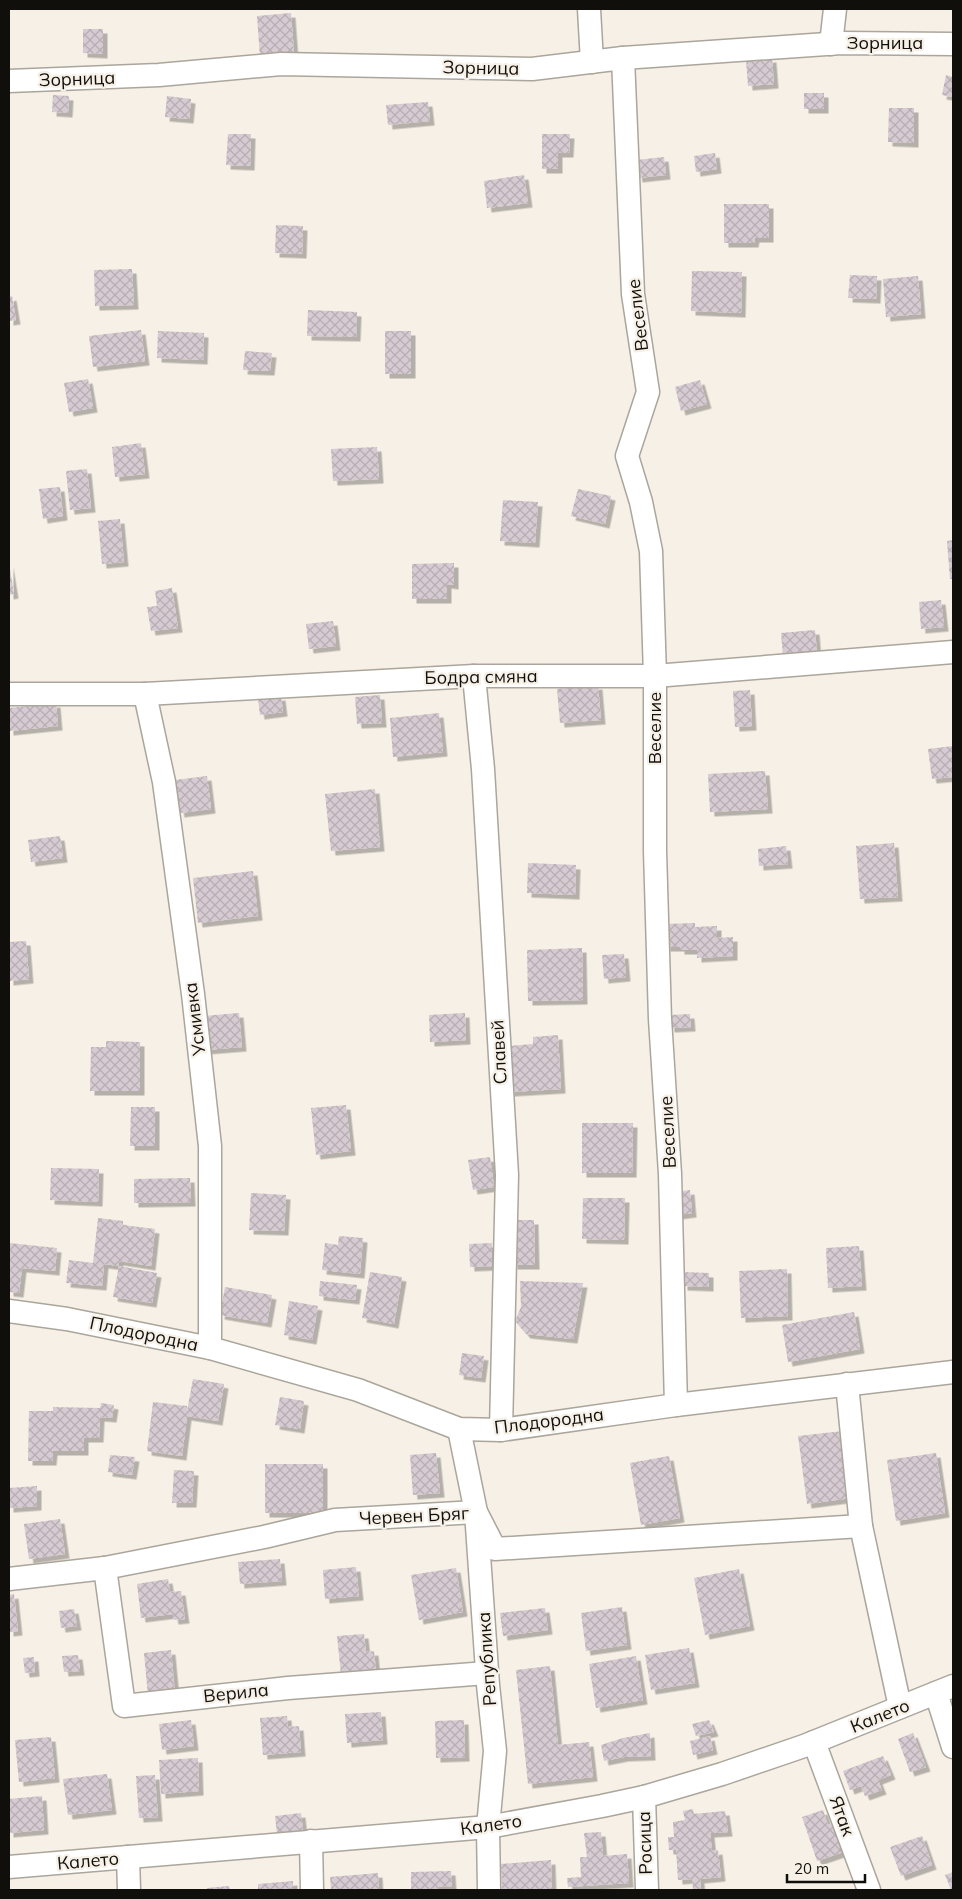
<svg xmlns="http://www.w3.org/2000/svg" width="962" height="1899" font-family="Mulish,sans-serif">
	<style>
		.building { fill: url(#building-cross-hatch); filter: url(#shadow) }
		.lines { fill: none; stroke-linecap: round; stroke-linejoin: round }
		.minor-casing { stroke: #aba69c; stroke-width: 25 }
		.minor { stroke: #fff; stroke-width: 22 }
		.labels { text-anchor: middle; stroke-width: 4.5; stroke-linejoin: round; paint-order: stroke }
		.street-label { font-size: 18px; fill: #110f0c; stroke: #f6f0e6 }
	</style>
	<defs>
		<pattern id="building-cross-hatch" width="8" height="8" patternUnits="userSpaceOnUse" patternTransform="scale(1.25)"><rect width="8" height="8" fill="#d6cbd2"/><path d="M0 0l8 8M0 8l8-8" fill="none" stroke="#b7adb3"/></pattern>
		<filter id="shadow"><feDropShadow dx="4.5" dy="4.5" stdDeviation="0" flood-color="#0004"/></filter>
	</defs>
	<rect width="100%" height="100%" fill="#f6f0e6"/>
	<g class="building">
		<polygon points="291,13 294,54 260,57 257,16"/>
		<polygon points="83,29 103,29 103,54 83,53"/>
		<polygon points="772,58 774,84 748,86 746,60"/>
		<polygon points="946,75 953,77 953,97 942,95"/>
		<rect x="804" y="93" width="20" height="16"/>
		<polygon points="53,95 69,96 68,113 52,112"/>
		<polygon points="167,96 191,99 189,119 165,117"/>
		<polygon points="428,102 430,121 388,125 386,105"/>
		<polygon points="889,108 914,108 914,143 888,142"/>
		<polygon points="228,134 251,134 250,166 226,165"/>
		<polygon points="542,134 570,134 569,153 558,153 558,169 542,169"/>
		<polygon points="715,153 717,169 696,172 694,156"/>
		<polygon points="664,157 666,175 638,178 636,160"/>
		<polygon points="524,175 528,203 487,208 484,181"/>
		<polygon points="724,204 769,204 769,238 755,238 754,243 724,243"/>
		<polygon points="276,225 303,226 302,254 275,253"/>
		<polygon points="132,269 134,305 95,306 94,270"/>
		<polygon points="692,271 742,272 741,313 691,311"/>
		<polygon points="850,275 877,276 876,299 848,298"/>
		<polygon points="918,276 921,314 886,317 883,279"/>
		<polygon points="12,296 16,320 9,321 9,297"/>
		<polygon points="308,310 357,312 356,337 307,336"/>
		<polygon points="141,330 145,361 93,367 89,336"/>
		<polygon points="158,331 204,333 203,360 157,358"/>
		<rect x="385" y="331" width="26" height="43"/>
		<polygon points="245,351 272,353 270,371 243,370"/>
		<polygon points="88,379 93,408 69,412 64,383"/>
		<polygon points="700,380 707,404 681,411 675,387"/>
		<polygon points="141,443 145,474 115,477 112,447"/>
		<polygon points="377,447 379,479 333,481 331,449"/>
		<polygon points="87,469 91,508 70,510 66,471"/>
		<polygon points="60,487 63,516 43,519 39,489"/>
		<polygon points="578,489 611,496 605,524 571,516"/>
		<polygon points="503,500 538,502 535,543 500,541"/>
		<polygon points="120,519 124,562 102,564 98,521"/>
		<polygon points="953,540 953,579 950,579 947,541"/>
		<polygon points="9,563 14,594 9,595"/>
		<polygon points="454,563 454,585 447,584 447,599 412,599 412,564"/>
		<polygon points="172,588 178,628 151,631 147,607 157,606 155,591"/>
		<polygon points="941,600 944,627 921,629 919,602"/>
		<polygon points="333,621 336,646 309,649 306,624"/>
		<polygon points="815,630 817,653 783,656 781,633"/>
		<polygon points="598,685 601,720 560,723 557,689"/>
		<polygon points="750,690 752,726 735,727 733,691"/>
		<polygon points="380,695 382,723 357,724 355,697"/>
		<polygon points="281,696 283,712 260,715 258,699"/>
		<polygon points="56,703 58,726 9,731 9,708"/>
		<polygon points="439,713 443,752 393,757 390,718"/>
		<polygon points="953,746 953,777 932,779 928,749"/>
		<polygon points="765,771 768,809 710,812 708,774"/>
		<polygon points="207,776 211,809 180,813 175,780"/>
		<polygon points="375,789 380,847 331,851 325,794"/>
		<polygon points="60,836 63,858 31,862 28,840"/>
		<polygon points="894,843 898,897 860,899 856,846"/>
		<polygon points="786,846 788,864 759,866 758,849"/>
		<polygon points="528,863 576,865 575,895 527,893"/>
		<polygon points="253,871 258,916 198,923 193,878"/>
		<polygon points="695,923 695,927 717,926 717,938 733,937 733,956 697,958 697,950 680,950 680,947 666,947 665,924"/>
		<polygon points="26,941 29,979 9,981 9,942"/>
		<polygon points="582,948 583,1000 528,1001 527,950"/>
		<polygon points="624,954 626,977 604,979 602,955"/>
		<polygon points="239,1013 242,1047 205,1050 203,1016"/>
		<polygon points="465,1013 466,1040 430,1042 429,1015"/>
		<polygon points="690,1014 691,1027 670,1028 669,1015"/>
		<polygon points="558,1035 561,1089 510,1092 508,1046 533,1044 533,1037"/>
		<polygon points="106,1041 140,1042 140,1091 90,1091 91,1047 106,1047"/>
		<polygon points="346,1105 351,1151 316,1155 311,1108"/>
		<polygon points="131,1107 155,1107 155,1146 130,1146"/>
		<polygon points="582,1123 633,1123 632,1173 582,1173"/>
		<polygon points="490,1157 494,1187 473,1190 468,1160"/>
		<polygon points="51,1168 99,1169 98,1202 50,1200"/>
		<polygon points="190,1178 191,1202 134,1203 134,1179"/>
		<polygon points="690,1190 692,1213 677,1215 675,1192"/>
		<polygon points="251,1193 286,1195 284,1231 249,1230"/>
		<polygon points="583,1198 625,1198 624,1240 582,1239"/>
		<polygon points="98,1218 123,1221 123,1225 155,1229 151,1266 119,1261 119,1266 157,1273 152,1303 113,1297 119,1266 104,1264 102,1286 66,1283 69,1260 93,1263"/>
		<polygon points="512,1220 534,1220 535,1265 513,1265"/>
		<polygon points="339,1236 363,1238 360,1274 322,1270 325,1243 338,1245"/>
		<polygon points="9,1243 57,1248 55,1271 22,1268 19,1293 9,1292"/>
		<polygon points="492,1243 492,1266 470,1267 469,1244"/>
		<polygon points="859,1246 862,1286 828,1288 826,1248"/>
		<polygon points="787,1269 788,1316 741,1318 739,1271"/>
		<polygon points="370,1272 402,1277 394,1324 362,1318"/>
		<polygon points="683,1272 709,1273 709,1287 683,1286"/>
		<polygon points="320,1281 357,1285 355,1300 319,1296"/>
		<polygon points="520,1281 583,1283 573,1339 526,1334 515,1321 521,1307"/>
		<polygon points="225,1287 272,1295 267,1323 220,1315"/>
		<polygon points="289,1301 318,1306 312,1340 284,1335"/>
		<polygon points="854,1312 860,1349 788,1362 782,1325"/>
		<polygon points="462,1353 484,1356 481,1378 459,1375"/>
		<polygon points="193,1379 224,1384 218,1421 187,1416 182,1456 147,1451 153,1402 187,1406 187,1411"/>
		<polygon points="280,1397 304,1401 300,1429 275,1425"/>
		<polygon points="101,1403 114,1405 112,1418 100,1417 99,1438 84,1438 84,1451 53,1451 52,1461 28,1461 29,1411 53,1411 53,1407 100,1408"/>
		<polygon points="843,1431 851,1498 807,1504 798,1436"/>
		<polygon points="436,1453 440,1493 413,1495 410,1455"/>
		<polygon points="936,1453 945,1513 896,1521 887,1460"/>
		<polygon points="110,1455 135,1457 132,1475 108,1472"/>
		<polygon points="669,1456 680,1518 641,1525 630,1463"/>
		<rect x="265" y="1464" width="58" height="49"/>
		<polygon points="174,1470 194,1471 192,1503 172,1503"/>
		<polygon points="37,1486 37,1506 9,1508 9,1488"/>
		<polygon points="60,1519 65,1554 29,1559 24,1524"/>
		<polygon points="280,1559 282,1581 240,1584 238,1562"/>
		<polygon points="356,1567 359,1596 325,1599 323,1570"/>
		<polygon points="456,1568 463,1612 419,1620 411,1575"/>
		<polygon points="739,1569 750,1626 705,1635 694,1578"/>
		<polygon points="168,1579 170,1592 181,1591 185,1619 174,1620 173,1614 141,1618 137,1584"/>
		<polygon points="14,1594 18,1631 9,1632 9,1595"/>
		<polygon points="622,1607 627,1645 586,1651 581,1613"/>
		<polygon points="545,1608 548,1630 503,1636 500,1613"/>
		<polygon points="74,1609 77,1626 61,1628 59,1611"/>
		<polygon points="364,1634 366,1652 374,1651 376,1671 341,1675 337,1636"/>
		<polygon points="689,1648 695,1683 651,1690 645,1655"/>
		<polygon points="171,1650 175,1693 148,1696 144,1653"/>
		<polygon points="78,1655 80,1671 64,1672 62,1656"/>
		<polygon points="636,1656 643,1700 596,1708 589,1664"/>
		<polygon points="34,1657 35,1672 25,1673 23,1658"/>
		<polygon points="550,1666 558,1745 589,1742 593,1777 528,1784 516,1670"/>
		<polygon points="381,1712 383,1740 347,1743 345,1714"/>
		<polygon points="287,1716 288,1727 299,1726 301,1752 263,1755 260,1718"/>
		<polygon points="191,1720 194,1746 162,1750 159,1724"/>
		<polygon points="464,1720 465,1757 436,1758 435,1721"/>
		<polygon points="709,1720 714,1732 696,1736 692,1724"/>
		<polygon points="650,1733 651,1756 624,1757 604,1761 601,1745 623,1738"/>
		<polygon points="913,1733 926,1767 910,1772 898,1739"/>
		<polygon points="710,1736 713,1750 693,1755 690,1741"/>
		<polygon points="51,1737 55,1778 19,1782 15,1740"/>
		<polygon points="883,1756 891,1775 878,1780 882,1790 865,1796 861,1786 850,1790 843,1771"/>
		<polygon points="198,1758 199,1791 161,1794 159,1760"/>
		<polygon points="107,1774 112,1810 68,1815 63,1779"/>
		<polygon points="155,1775 158,1817 139,1818 136,1776"/>
		<polygon points="42,1796 44,1830 9,1833 9,1799"/>
		<polygon points="693,1809 694,1814 725,1811 728,1832 710,1833 712,1851 718,1850 721,1877 700,1879 701,1890 693,1890 692,1879 678,1880 676,1850 669,1850 668,1837 674,1837 673,1822 685,1820 683,1811"/>
		<polygon points="823,1810 828,1825 836,1822 846,1851 817,1861 802,1817"/>
		<polygon points="301,1813 303,1831 277,1834 275,1816"/>
		<polygon points="601,1832 603,1856 627,1854 629,1883 568,1887 567,1878 581,1877 580,1857 587,1857 584,1833"/>
		<polygon points="922,1836 932,1865 901,1876 890,1847"/>
		<polygon points="551,1860 552,1889 502,1890 501,1864"/>
		<polygon points="451,1871 452,1886 439,1887 439,1890 411,1890 411,1872"/>
		<polygon points="953,1872 953,1890 951,1890 945,1875"/>
		<polygon points="378,1873 379,1890 331,1890 330,1877"/>
		<polygon points="293,1881 293,1890 258,1890 258,1884"/>
		<polygon points="229,1886 230,1890 207,1890 207,1888"/>
	</g>
	<g class="lines">
		<defs>
			<g id="minor">
				<polyline points="589,9 592,62"/>
				<polyline points="831,44 835,9"/>
				<polyline points="623,58 633,294 648,392 627,456 641,502 651,551 655,676 655,851 660,1019 670,1174 676,1405"/>
				<polyline points="9,81 159,75 281,64 532,69 623,58 841,43 953,44"/>
				<polyline points="474,676 483,769 507,1175 501,1430"/>
				<polyline points="9,694 145,694 474,676 655,676 953,652"/>
				<polyline points="145,694 164,782 193,994 210,1146 210,1348"/>
				<polyline points="9,1311 67,1319 210,1348 358,1390 459,1429 501,1430 676,1405 953,1372"/>
				<polyline points="847,1384 861,1526 900,1707"/>
				<polyline points="459,1429 476,1512 488,1685 495,1751 488,1827 489,1890"/>
				<polyline points="105,1568 124,1706 288,1688 487,1673"/>
				<polyline points="9,1579 105,1568 264,1537 335,1520 476,1512 495,1549 861,1526"/>
				<polyline points="936,1693 953,1747"/>
				<polyline points="814,1742 869,1890"/>
				<polyline points="644,1797 647,1890"/>
				<polyline points="311,1841 312,1890"/>
				<polyline points="128,1857 129,1890"/>
				<polyline points="9,1867 488,1827 602,1806 644,1797 722,1774 804,1746 953,1686"/>
			</g>
		</defs>
		<use href="#minor" class="minor-casing"/>
		<use href="#minor" class="minor"/>
	</g>
	<g class="labels">
		<g class="street-label">
			<text x="885" y="49">Зорница</text>
			<text transform="translate(481 68) rotate(1)" y="6">Зорница</text>
			<text transform="translate(77 79) rotate(-2)" y="6">Зорница</text>
			<text transform="translate(638 315) rotate(-97)" y="6">Веселие</text>
			<text transform="translate(481 677) rotate(-1)" y="6">Бодра смяна</text>
			<text transform="translate(655 728) rotate(-90)" y="6">Веселие</text>
			<text transform="translate(195 1019) rotate(-97)" y="6">Усмивка</text>
			<text transform="translate(499 1052) rotate(-93)" y="6">Славей</text>
			<text transform="translate(668 1132) rotate(-93)" y="6">Веселие</text>
			<text transform="translate(144 1334) rotate(12)" y="6">Плодородна</text>
			<text transform="translate(549 1421) rotate(-7)" y="6">Плодородна</text>
			<text transform="translate(414 1516) rotate(-3)" y="6">Червен Бряг</text>
			<text transform="translate(487 1659) rotate(-94)" y="6">Република</text>
			<text transform="translate(236 1693) rotate(-6)" y="6">Верила</text>
			<text transform="translate(880 1716) rotate(-22)" y="6">Калето</text>
			<text transform="translate(842 1816) rotate(70)" y="6">Ятак</text>
			<text transform="translate(491 1825) rotate(-8)" y="6">Калето</text>
			<text transform="translate(645 1843) rotate(-92)" y="6">Росица</text>
			<text transform="translate(88 1861) rotate(-5)" y="6">Калето</text>
		</g>
	</g>
	<rect width="962" height="1899" fill="none" stroke="#110f0c" stroke-width="20"/>
	<path d="M787 1874v8h78v-8" fill="none" stroke="#110f0c" stroke-width="2.5"/>
	<text x="794" y="1874" font-size="15" fill="#110f0c" stroke="#f6f0e6" stroke-width="4" paint-order="stroke">20 m</text>
</svg>
